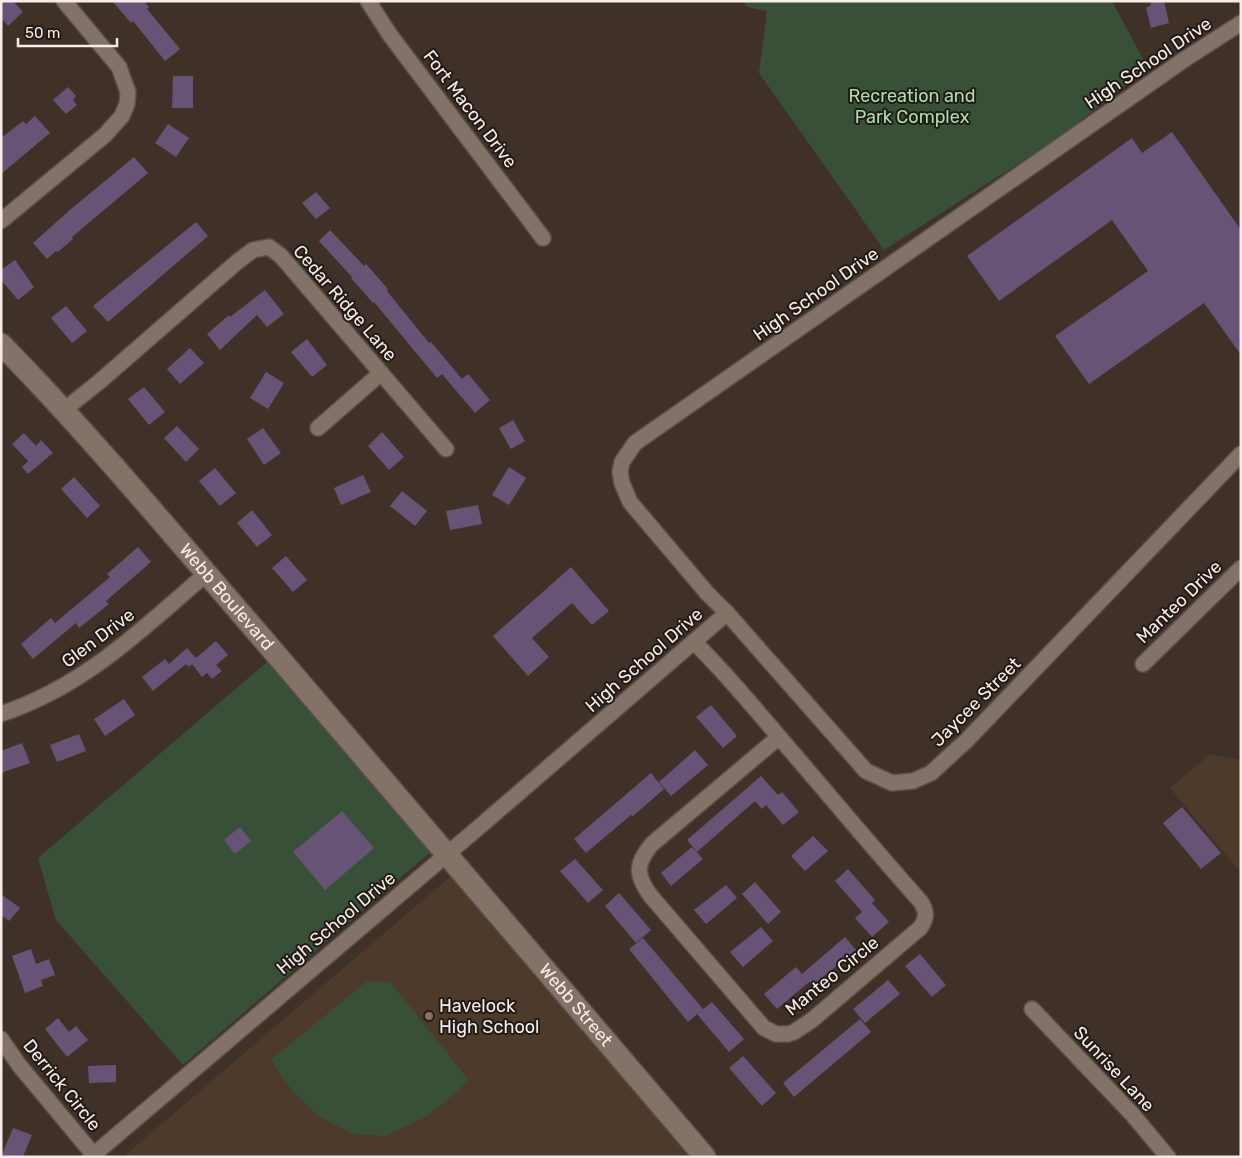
<svg xmlns="http://www.w3.org/2000/svg" width="1242" height="1158" font-family="Rubik,sans-serif">
	<style>
		.built { fill: #4d3a2b }
		.green { fill: #385037 }
		.building { fill: #675376 }
		.lines { fill: none; stroke-linecap: round; stroke-linejoin: round }
		.street-casing { stroke: #5b5047; stroke-width: 18 }
		.secondary-casing { stroke: #5b5047; stroke-width: 24 }
		.street { stroke: #837267; stroke-width: 15 }
		.secondary { stroke: #837267; stroke-width: 21 }
		.education-dot { fill: #8d6e63; stroke: #211a16; stroke-width: 2 }
		.labels { text-anchor: middle; stroke-width: 4; stroke-linejoin: round; paint-order: stroke }
		.street-label { font-size: 18px; fill: #f6ede6; stroke: #211a16 }
		.park-label { font-size: 18px; fill: #abdfaa; stroke: #211a16 }
		.poi-label { font-size: 18px; fill: #f6ede6; stroke: #211a16; text-anchor: start }
	</style>
	<rect width="100%" height="100%" fill="#3f3127"/>
	<g class="built">
		<polygon points="1210,754 1241,760 1241,873 1170,788"/>
		<polygon points="451,876 690,1157 123,1157"/>
	</g>
	<g class="green">
		<polygon points="743,1 1112,1 1148,68 1058,138 884,250 759,73 767,11 747,7"/>
		<polygon points="267,662 434,849 183,1065 56,920 38,858"/>
		<polygon points="367,981 390,982 468,1079 460,1089 426,1117 385,1136 353,1134 320,1117 293,1092 271,1060"/>
	</g>
	<g class="building">
		<polygon points="1,1 13,1 23,12 8,26 1,18"/>
		<polygon points="112,1 144,1 149,7 147,9 180,49 165,61 133,21 131,23"/>
		<polygon points="1150,1 1164,1 1169,23 1151,28 1146,8 1151,5"/>
		<polygon points="173,76 193,76 193,108 172,108"/>
		<polygon points="68,87 76,96 73,100 77,105 66,114 53,100"/>
		<polygon points="35,116 50,133 1,174 1,138 23,121 26,124"/>
		<polygon points="168,124 189,138 176,157 155,143"/>
		<polygon points="1172,132 1241,230 1241,355 1204,303 1089,384 1055,336 1148,271 1112,220 999,301 967,256 1132,138 1142,153"/>
		<polygon points="134,157 148,173 72,237 73,239 58,252 56,251 47,259 33,243 71,209"/>
		<polygon points="316,192 330,208 316,219 302,203"/>
		<polygon points="196,222 208,236 108,322 93,306"/>
		<polygon points="330,230 364,266 366,264 388,289 387,291 429,343 431,342 462,379 468,374 490,400 475,413 442,374 437,378 374,302 373,303 351,278 352,277 319,241"/>
		<polygon points="15,260 34,287 18,300 1,280 1,270"/>
		<polygon points="265,290 284,314 267,327 257,315 220,350 207,334 229,315 230,317"/>
		<polygon points="66,306 87,331 72,343 51,318"/>
		<polygon points="307,339 327,365 312,377 291,352"/>
		<polygon points="190,348 204,363 180,384 167,369"/>
		<polygon points="266,372 284,383 268,409 250,398"/>
		<polygon points="144,387 165,412 149,425 128,399"/>
		<polygon points="513,420 525,441 511,449 499,428"/>
		<polygon points="177,426 199,449 186,462 164,438"/>
		<polygon points="263,428 281,453 264,465 247,439"/>
		<polygon points="382,432 404,457 389,470 368,446"/>
		<polygon points="24,433 36,446 41,440 53,453 28,474 22,467 28,461 12,444"/>
		<polygon points="509,467 526,478 509,505 492,495"/>
		<polygon points="215,468 236,493 220,506 199,481"/>
		<polygon points="363,475 371,492 341,505 334,488"/>
		<polygon points="74,477 100,506 87,518 61,489"/>
		<polygon points="402,491 427,511 415,526 390,506"/>
		<polygon points="478,505 482,524 450,530 446,511"/>
		<polygon points="252,510 272,535 257,547 237,523"/>
		<polygon points="138,547 151,562 106,601 109,604 79,628 76,623 33,659 21,644 51,618 55,623 110,577 107,574"/>
		<polygon points="286,556 307,580 293,592 272,568"/>
		<polygon points="571,567 609,611 592,625 572,603 532,638 549,657 528,676 493,636"/>
		<polygon points="216,641 228,655 216,665 222,671 212,679 207,673 202,677 192,664 189,667 186,664 153,691 142,677 165,659 169,664 187,648 196,658"/>
		<polygon points="124,699 135,715 105,736 94,719"/>
		<polygon points="711,705 737,736 723,748 696,717"/>
		<polygon points="79,734 86,751 57,762 50,745"/>
		<polygon points="22,743 30,763 1,773 1,751"/>
		<polygon points="695,750 708,765 671,796 659,782"/>
		<polygon points="651,773 664,789 633,816 631,815 586,853 574,839"/>
		<polygon points="761,776 778,795 782,792 799,812 783,825 766,805 762,809 755,801 697,852 687,840"/>
		<polygon points="1182,807 1221,853 1201,869 1163,823"/>
		<polygon points="342,811 374,848 325,890 293,852"/>
		<polygon points="240,827 251,841 235,854 224,840"/>
		<polygon points="813,836 828,851 805,871 791,856"/>
		<polygon points="692,847 703,859 671,886 661,873"/>
		<polygon points="575,859 603,890 588,903 560,871"/>
		<polygon points="848,869 875,900 872,903 889,922 872,937 855,918 862,912 835,881"/>
		<polygon points="755,882 781,912 768,924 742,894"/>
		<polygon points="726,885 737,898 706,924 694,910"/>
		<polygon points="619,893 651,930 636,943 605,906"/>
		<polygon points="1,894 20,908 9,921 1,915"/>
		<polygon points="761,927 773,941 743,967 730,952"/>
		<polygon points="845,937 856,950 812,986 809,982 777,1009 764,994 796,967 802,974"/>
		<polygon points="643,938 703,1009 688,1022 629,949"/>
		<polygon points="31,949 36,964 49,959 55,975 41,980 43,986 25,993 12,956"/>
		<polygon points="920,954 946,985 932,997 905,966"/>
		<polygon points="888,980 900,994 865,1023 853,1009"/>
		<polygon points="712,1002 744,1039 729,1052 697,1014"/>
		<polygon points="58,1018 69,1032 76,1026 88,1040 67,1057 45,1029"/>
		<polygon points="860,1019 871,1032 794,1097 783,1083"/>
		<polygon points="743,1056 776,1093 762,1106 729,1068"/>
		<polygon points="116,1065 116,1082 89,1083 88,1066"/>
		<polygon points="13,1128 32,1135 23,1157 1,1157"/>
	</g>
	<g class="lines">
		<defs>
			<g id="street">
				<polyline points="368,1 390,35 543,238"/>
				<polyline points="1,221 105,135 122,116 127,104 128,92 119,67 64,1"/>
				<polyline points="64,410 99,382 237,262 253,250 269,247 281,256 446,449"/>
				<polyline points="318,428 381,373"/>
				<polyline points="727,613 866,771 892,783 913,781 931,773 967,740 1241,454"/>
				<path d="M694 642C729 676 760 715 792 752 835 802 877 853 921 902 927 912 927 918 920 928L812 1020 794 1032 788 1034H776L764 1028 650 895C635 874 636 863 652 844L779 737"/>
				<polyline points="1143,664 1241,568"/>
				<path d="M1 714C85 686 141 630 206 574"/>
				<polyline points="1032,1009 1132,1114 1168,1157"/>
				<polyline points="1,1039 19,1065 93,1154"/>
				<polyline points="91,1157 485,822 727,613 707,593 630,502 622,483 620,472 622,462 635,443 1185,59 1241,23"/>
			</g>
			<g id="secondary">
				<path id="s1" d="M1 344C93 438 177 540 263 639 411 811 558 984 705 1157"/>
			</g>
		</defs>
		<use href="#street" class="street-casing"/>
		<use href="#secondary" class="secondary-casing"/>
		<use href="#street" class="street"/>
		<use href="#secondary" class="secondary"/>
	</g>
	<circle class="education-dot" cx="429" cy="1016" r="5"/>
	<g class="labels">
		<g class="street-label">
			<text transform="translate(1148 63) rotate(-34)" y="6">High School Drive</text>
			<text transform="translate(470 109) rotate(53)" y="6">Fort Macon Drive</text>
			<text transform="translate(816 294) rotate(-35)" y="6">High School Drive</text>
			<text transform="translate(345 303) rotate(49)" y="6">Cedar Ridge Lane</text>
			<text dy="6" stroke="none"><textPath href="#s1" startOffset="339">Webb Boulevard</textPath></text>
			<text transform="translate(1179 602) rotate(-44)" y="6">Manteo Drive</text>
			<text transform="translate(98 638) rotate(-37)" y="6">Glen Drive</text>
			<text transform="translate(644 660) rotate(-41)" y="6">High School Drive</text>
			<text transform="translate(976 702) rotate(-45)" y="6">Jaycee Street</text>
			<text transform="translate(336 923) rotate(-40)" y="6">High School Drive</text>
			<text transform="translate(832 976) rotate(-39)" y="6">Manteo Circle</text>
			<text dy="6" stroke="none"><textPath href="#s1" startOffset="876">Webb Street</textPath></text>
			<text transform="translate(1114 1069) rotate(47)" y="6">Sunrise Lane</text>
			<text transform="translate(62 1085) rotate(51)" y="6">Derrick Circle</text>
		</g>
		<g class="park-label">
			<text x="912" y="102">Recreation and<tspan x="912" dy="21">Park Complex</tspan></text>
		</g>
		<g class="poi-label">
			<text x="439" y="1012">Havelock<tspan x="439" dy="21">High School</tspan></text>
		</g>
	</g>
	<rect width="1242" height="1158" fill="none" stroke="#f6ede6" stroke-width="5"/>
	<path d="M18 38v8h99v-8" fill="none" stroke="#f6ede6" stroke-width="2.5"/>
	<text x="25" y="38" font-size="15" fill="#f6ede6" stroke="#211a16" stroke-width="4" paint-order="stroke">50 m</text>
</svg>
